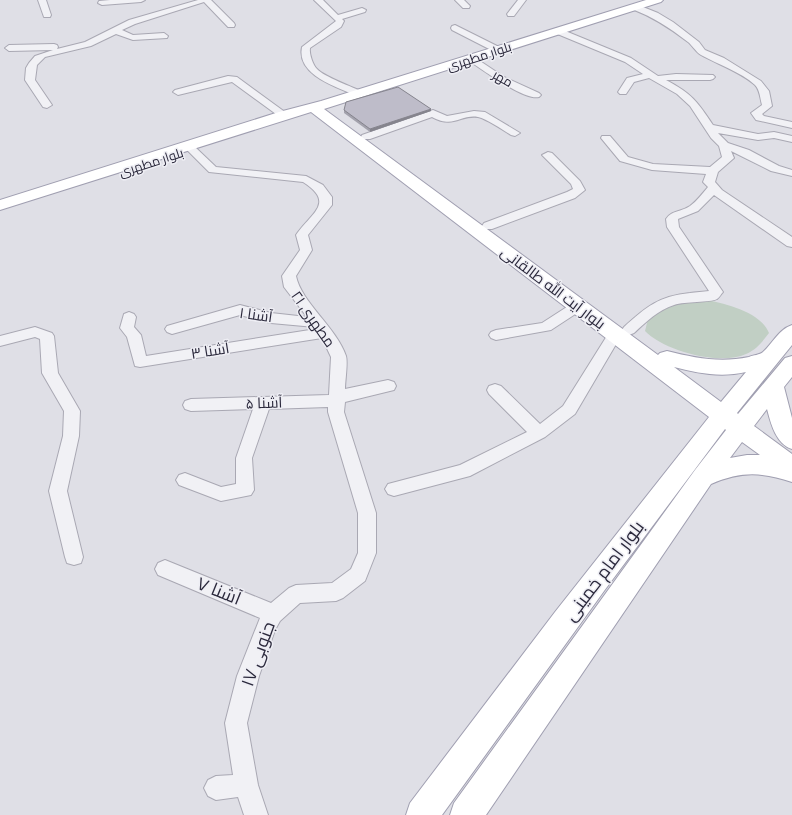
<svg xmlns="http://www.w3.org/2000/svg" width="792" height="815" font-family="'Exo 2',Cairo,sans-serif">
	<style>
		.green { fill: #c1cfc4 }
		.lines { fill: none; stroke-linecap: round; stroke-linejoin: round }
		.street-casing { stroke: #a9a8b3; stroke-width: 2 }
		.primary-casing { stroke: #a09fb1; stroke-width: 2 }
		.street { fill: #f1f1f5; fill-rule: evenodd }
		.primary { fill: #fff; fill-rule: evenodd }
		.wall { fill: #a3a2ad }
		.shaded-wall { fill: #85848d }
		.building { fill: #bebcc9; stroke: #85848d }
		.labels { text-anchor: middle; stroke-width: 3; stroke-linejoin: round; paint-order: stroke }
		.far-street-label { font-size: 13px; fill: #2b293c; stroke: #eeeef4 }
		.street-label { font-size: 15px; fill: #2b293c; stroke: #eeeef4 }
		.near-street-label { font-size: 18px; fill: #2b293c; stroke: #eeeef4 }
	</style>
	<rect width="100%" height="100%" fill="#dfdfe6"/>
	<path class="green" d="M704 299C725 304 760 311 769 333 762 342 757 349 746 354 720 366 664 351 645 331L648 319 664 306Z"/>
	<g class="lines">
		<defs>
			<g id="street">
				<polygon points="38,0 46,0 51,15 50,17 44,17"/>
				<polygon points="110,0 145,0 141,2 102,5 98,3 99,1"/>
				<polygon points="198,0 211,0 234,23 235,25 234,27 228,27 204,2 135,24 122,30 133,35 164,33 168,36 167,38 133,40 116,34 91,46 45,57 37,65 35,80 52,105 47,108 43,107 25,80 26,68 29,63 35,56 53,50 9,51 5,48 9,45 54,44 57,45 58,47 57,49 85,42 129,20"/>
				<path d="M314 0H323L338 15 362 8 366 10 365 12 342 19 344 21 341 27 310 48C309 54 313 65 317 69 324 77 353 87 363 92L365 94 363 96H357C337 87 296 75 302 47L336 21Z"/>
				<polygon points="455,0 464,0 470,6 469,8 463,8"/>
				<polygon points="518,0 526,0 514,16 508,16 507,14"/>
				<path d="M632 5H638L658 13 673 22 699 42 705 50 724 58 761 81 769 91 772 106 762 114 764 116 792 122V128L756 120 751 113 762 105C760 98 760 90 755 85 741 72 717 64 701 55 696 52 692 45 688 42 670 28 653 17 632 9Z"/>
				<polygon points="455,25 501,48 502,50 501,52 495,52 452,30 451,28 452,26"/>
				<path d="M558 28 631 58 658 76 676 74 713 75 715 77 713 79 710 80H666C692 94 697 101 713 125L758 134 774 132 792 136V142L774 138 758 140 718 133 728 143 749 150 779 166 792 170V176L771 171 731 151 734 158 718 172 715 182 722 190 792 237V247L787 246 714 195 698 211 678 219 679 227 723 292C721 294 719 298 717 299 710 303 685 301 674 305 658 310 646 322 634 333L629 335 624 333 622 330 624 327C646 307 659 296 690 293 696 292 703 292 709 291L667 227 666 219C672 210 681 212 690 206 697 201 702 194 708 187L703 182 706 174 652 170 620 161 601 138 602 136H610L628 157 653 164 710 167 722 157 719 146 711 138 690 106 677 94 649 78 634 82 626 94H620L618 92 627 78 643 74 625 62 555 33 554 31 555 29Z"/>
				<path d="M471 55 504 77 539 93 541 95 539 97C525 101 481 69 468 60L466 58 468 56Z"/>
				<polygon points="228,76 237,77 289,115 284,118 280,117 232,82 178,95 173,92 175,90"/>
				<path d="M433 110 447 116 474 111 485 112 520 133 515 136 511 135C503 130 487 119 478 117 461 114 454 129 432 117L370 139H362L361 137 362 135Z"/>
				<path d="M191 146 195 147 216 167 306 176 323 185 332 197V205L308 235 312 250 296 276C301 302 336 327 346 356 348 363 345 381 345 389L388 380 394 382 396 386 394 390 345 402 344 412 376 513V553L365 581 343 598 336 601 300 603 280 621 275 630 259 676 247 723 258 785 268 815H244L238 797 216 800 208 796 204 788 208 780 216 776 233 775 225 723 237 676 260 618 158 575 155 569 158 563 165 560 271 603 289 588 296 585 332 583 351 569 358 553V513L328 412V407L269 409 252 458 254 490 251 495 221 501 179 485 176 480 179 475 185 473 221 487 236 484V458L253 409 191 411 185 409 183 405 185 401 191 399 329 395 331 357 322 338 140 367 135 366 127 337 120 328 124 314 129 312 134 314 136 317 134 327 141 335 146 356 316 329 315 327 271 323 240 315 172 334 167 332 165 329 167 326 240 305 271 313 307 317 284 287 282 276 300 250 296 235C311 213 336 203 303 182L209 172 186 149Z"/>
				<polygon points="548,152 552,153 580,181 585,190 575,198 492,229 484,229 482,226 484,223 567,192 573,189 571,184 542,155"/>
				<polygon points="578,301 583,303 585,306 583,309 551,330 496,340 491,338 489,335 491,332 496,330 542,323 573,303"/>
				<polygon points="35,327 52,333 54,336 58,373 80,411 79,436 67,491 83,557 81,563 74,565 67,563 65,557 49,491 63,436 64,411 42,373 40,339 35,337 0,346 0,336"/>
				<polygon points="615,329 620,331 622,334 575,414 545,437 470,476 394,496 388,494 385,489 388,484 460,465 527,432 489,394 487,390 489,386 495,384 501,386 540,424 563,406 610,331"/>
			</g>
			<path id="primary" d="M646 0H663L661 2 324 109 658 355 660 353 667 351C695 358 720 363 749 357 753 355 760 355 763 352 773 343 779 329 792 325V345L737 413 738 414 785 358 792 356V377L784 387 792 418V449C776 444 771 424 767 409L754 426 792 454V482C761 472 742 471 711 484L486 815H450L454 803 695 470 726 430 725 429 604 591 442 815H406L410 803 555 612 709 417 311 112 0 210V200L279 112 321 101ZM674 367C698 373 720 378 746 372L721 402ZM742 442 760 455H747L730 458Z"/>
		</defs>
		<use href="#street" class="street-casing"/>
		<use href="#primary" class="primary-casing"/>
		<use href="#street" class="street"/>
		<use href="#primary" class="primary"/>
	</g>
	<polygon class="wall" points="344,110 431,111 370,132 344,113"/>
	<polygon class="shaded-wall" points="431,109 431,111 370,132 370,129"/>
	<polygon class="building" points="398,87 431,109 370,129 344,110 346,102"/>
	<g class="labels">
		<g class="far-street-label">
			<text transform="translate(479 56) rotate(-18)" y="5">بلوار مطهری</text>
			<text transform="translate(503 78) rotate(30)" y="5">مهر</text>
			<text transform="translate(151 162) rotate(-18)" y="5">بلوار مطهری</text>
		</g>
		<g class="street-label">
			<text transform="translate(553 288) rotate(37)" y="5">بلوار آیت الله طالقانی</text>
			<text transform="translate(256 315) rotate(8)" y="5">آشنا ۱</text>
			<text transform="translate(313 319) rotate(55)" y="5">مطهری ۲۱</text>
			<text transform="translate(210 351) rotate(-9)" y="5">آشنا ۳</text>
			<text transform="translate(264 403) rotate(-2)" y="5">آشنا ۵</text>
		</g>
		<g class="near-street-label">
			<text transform="translate(604 571) rotate(-53)" y="6">بلوار امام خمینی</text>
			<text transform="translate(219 591) rotate(22)" y="6">آشنا ۷</text>
			<text transform="translate(258 654) rotate(-70)" y="6">جنوبی ۱۷</text>
		</g>
	</g>
</svg>
